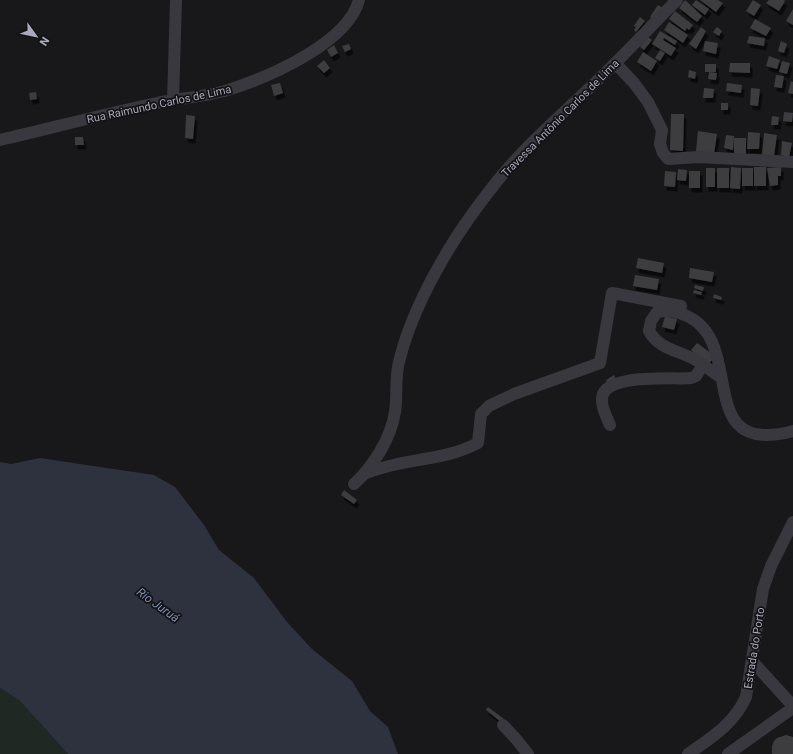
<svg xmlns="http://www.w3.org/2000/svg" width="793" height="754" font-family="Roboto,sans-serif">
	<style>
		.green { fill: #1f2822 }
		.water { fill: #2d323e }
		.building { fill: #3d3c41; filter: url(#shadow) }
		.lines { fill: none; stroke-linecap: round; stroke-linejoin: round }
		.minor { stroke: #39383f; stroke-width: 12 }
		.labels { text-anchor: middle; stroke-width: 3.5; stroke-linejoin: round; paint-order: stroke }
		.street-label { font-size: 11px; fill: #a9aaba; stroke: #131214 }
		.water-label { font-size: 12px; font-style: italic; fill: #7f8eb5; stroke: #131214 }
	</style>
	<defs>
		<filter id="shadow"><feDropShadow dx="2.5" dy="4.5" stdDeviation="0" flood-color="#0009"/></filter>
	</defs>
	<rect width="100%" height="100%" fill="#181719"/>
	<polygon class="green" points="0,688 20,701 68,754 0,754"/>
	<polygon class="water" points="40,458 154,475 175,487 204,525 219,550 254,578 287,622 312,649 352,681 370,711 388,727 398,754 68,754 20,701 0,688 0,462 11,464"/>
	<g class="building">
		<polygon points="685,0 702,16 697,22 679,8"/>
		<polygon points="696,0 709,9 705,15 692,5"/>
		<polygon points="700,0 718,0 723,3 716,12"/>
		<polygon points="753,0 761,5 754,16 746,11"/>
		<polygon points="769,0 784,0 785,1 779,11 766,3"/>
		<polygon points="658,5 663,8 655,20 650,17"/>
		<polygon points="793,9 793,25 786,21"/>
		<polygon points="675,11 693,25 689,30 687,28 685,31 669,19"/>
		<polygon points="640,17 645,21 636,32 634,30 636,27 634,26"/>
		<polygon points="755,19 771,28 766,36 750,28"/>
		<polygon points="669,22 688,35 683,43 664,30"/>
		<polygon points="701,27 706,31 696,49 689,44"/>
		<polygon points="717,27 722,31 719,36 713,32"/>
		<polygon points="660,31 677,41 675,45 664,38 663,40 676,48 671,56 652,44"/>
		<polygon points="749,36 765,38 764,46 747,43"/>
		<polygon points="648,37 652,40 644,50 640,47"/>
		<polygon points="705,41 718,43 716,54 703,51"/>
		<polygon points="781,41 787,44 784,53 778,51"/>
		<polygon points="349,44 351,49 345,52 342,46"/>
		<polygon points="334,45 338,53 331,57 327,50"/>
		<polygon points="660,50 665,53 660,61 655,58"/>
		<polygon points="643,52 657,61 651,71 637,62"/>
		<polygon points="769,56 780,60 777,69 766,66"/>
		<polygon points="324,60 330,68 324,73 317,66"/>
		<polygon points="782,61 790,63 787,74 779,72"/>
		<polygon points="730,63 750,63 750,73 729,72"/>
		<rect x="705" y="64" width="11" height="8"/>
		<polygon points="689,70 696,72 695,79 688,77"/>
		<polygon points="709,72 717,73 716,80 708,79"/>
		<polygon points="776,75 784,76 782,88 774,87"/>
		<polygon points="791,81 793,82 793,94 788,93"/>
		<polygon points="280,83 283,93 274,96 271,85"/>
		<polygon points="727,83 742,85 741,93 726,91"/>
		<polygon points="704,88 714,89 713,98 703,98"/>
		<polygon points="751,88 760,89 758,106 750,105"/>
		<polygon points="36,92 37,99 30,100 29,93"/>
		<rect x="721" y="103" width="7" height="7"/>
		<polygon points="784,112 793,113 792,122 783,121"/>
		<polygon points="671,114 684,114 683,151 670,150"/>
		<polygon points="186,115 195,116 193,139 185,138"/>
		<polygon points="772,116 779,117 778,125 771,125"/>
		<polygon points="698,131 717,134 714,154 696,151"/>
		<polygon points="748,132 760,133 759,149 747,149"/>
		<polygon points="764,133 777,135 774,156 762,155"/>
		<polygon points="726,135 734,136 733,150 724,148"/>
		<polygon points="75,137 83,137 84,145 75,145"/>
		<rect x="734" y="138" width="12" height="17"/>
		<polygon points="782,141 792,143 789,157 781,155"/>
		<polygon points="731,167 741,168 740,189 730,188"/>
		<rect x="754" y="167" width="12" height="19"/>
		<polygon points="781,167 781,176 778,176 778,185 770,186 767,168"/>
		<rect x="706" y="168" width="9" height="19"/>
		<rect x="717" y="168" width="12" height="20"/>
		<rect x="742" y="168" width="11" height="18"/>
		<polygon points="678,169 687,170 686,181 677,180"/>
		<polygon points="665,171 676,172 675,187 664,186"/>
		<rect x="689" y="171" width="11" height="17"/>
		<polygon points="638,258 664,263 662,273 636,268"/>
		<polygon points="690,268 714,272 712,282 689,278"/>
		<polygon points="635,275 659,279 657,290 633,286"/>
		<polygon points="695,285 704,287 703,291 694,288"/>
		<polygon points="694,290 702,292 701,295 693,293"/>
		<polygon points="714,294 722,297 721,300 713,298"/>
		<polygon points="665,316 677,319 674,330 662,327"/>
		<polygon points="697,343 715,356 709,364 691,350"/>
		<polygon points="614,375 617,381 609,386 606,380"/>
		<polygon points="344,490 357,500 354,504 341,495"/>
		<polygon points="488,707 504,719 501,722 486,710"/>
		<polygon points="786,735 793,737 793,754 772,754 772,746 774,741 777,738"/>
	</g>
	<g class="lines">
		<g class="minor">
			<polyline points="615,63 634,83 648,102 662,130 660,144 663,153 668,159 698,157 793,162"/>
			<polyline points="173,100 176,0"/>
			<path d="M0 140C52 128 104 114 157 103 180 98 213 96 234 88 273 75 348 42 359 0"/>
			<path d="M720 377C711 371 703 364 694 359 677 350 659 349 649 331L651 321 657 312C669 310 677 311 689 317 746 345 693 458 793 431"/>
			<path d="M610 425C607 418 602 409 602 401 599 372 674 380 691 378L696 376 703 365"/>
			<path d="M366 473C375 470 384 467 393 465 423 458 449 458 478 443L481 414 489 406 514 394 600 363 612 293 681 306 679 313"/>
			<path d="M354 484C373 467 391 438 395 412 398 394 394 377 400 358 409 323 425 290 443 259 459 231 478 205 498 180 528 143 566 111 601 77 627 52 651 26 677 0"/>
			<polyline points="752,661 793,706"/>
			<polyline points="503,725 516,739 528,754"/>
			<path d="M688 754C711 738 734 724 746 697L763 589 771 566 793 522"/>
			<polyline points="728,754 793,708"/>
		</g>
	</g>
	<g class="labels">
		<g class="street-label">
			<text transform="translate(159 104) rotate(-12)" y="4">Rua Raimundo Carlos de Lima</text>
			<text transform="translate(560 118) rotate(-45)" y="4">Travessa Antônio Carlos de Lima</text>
			<text transform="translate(754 648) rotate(-81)" y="4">Estrada do Porto</text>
		</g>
		<g class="water-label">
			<text transform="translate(158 605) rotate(36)" y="4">Rio Juruá</text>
		</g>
	</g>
	<g transform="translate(36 36) rotate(123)" stroke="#131214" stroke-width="3" paint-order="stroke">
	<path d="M0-3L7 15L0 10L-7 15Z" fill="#a9aaba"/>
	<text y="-6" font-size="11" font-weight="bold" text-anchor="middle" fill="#a9aaba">N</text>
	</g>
</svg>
